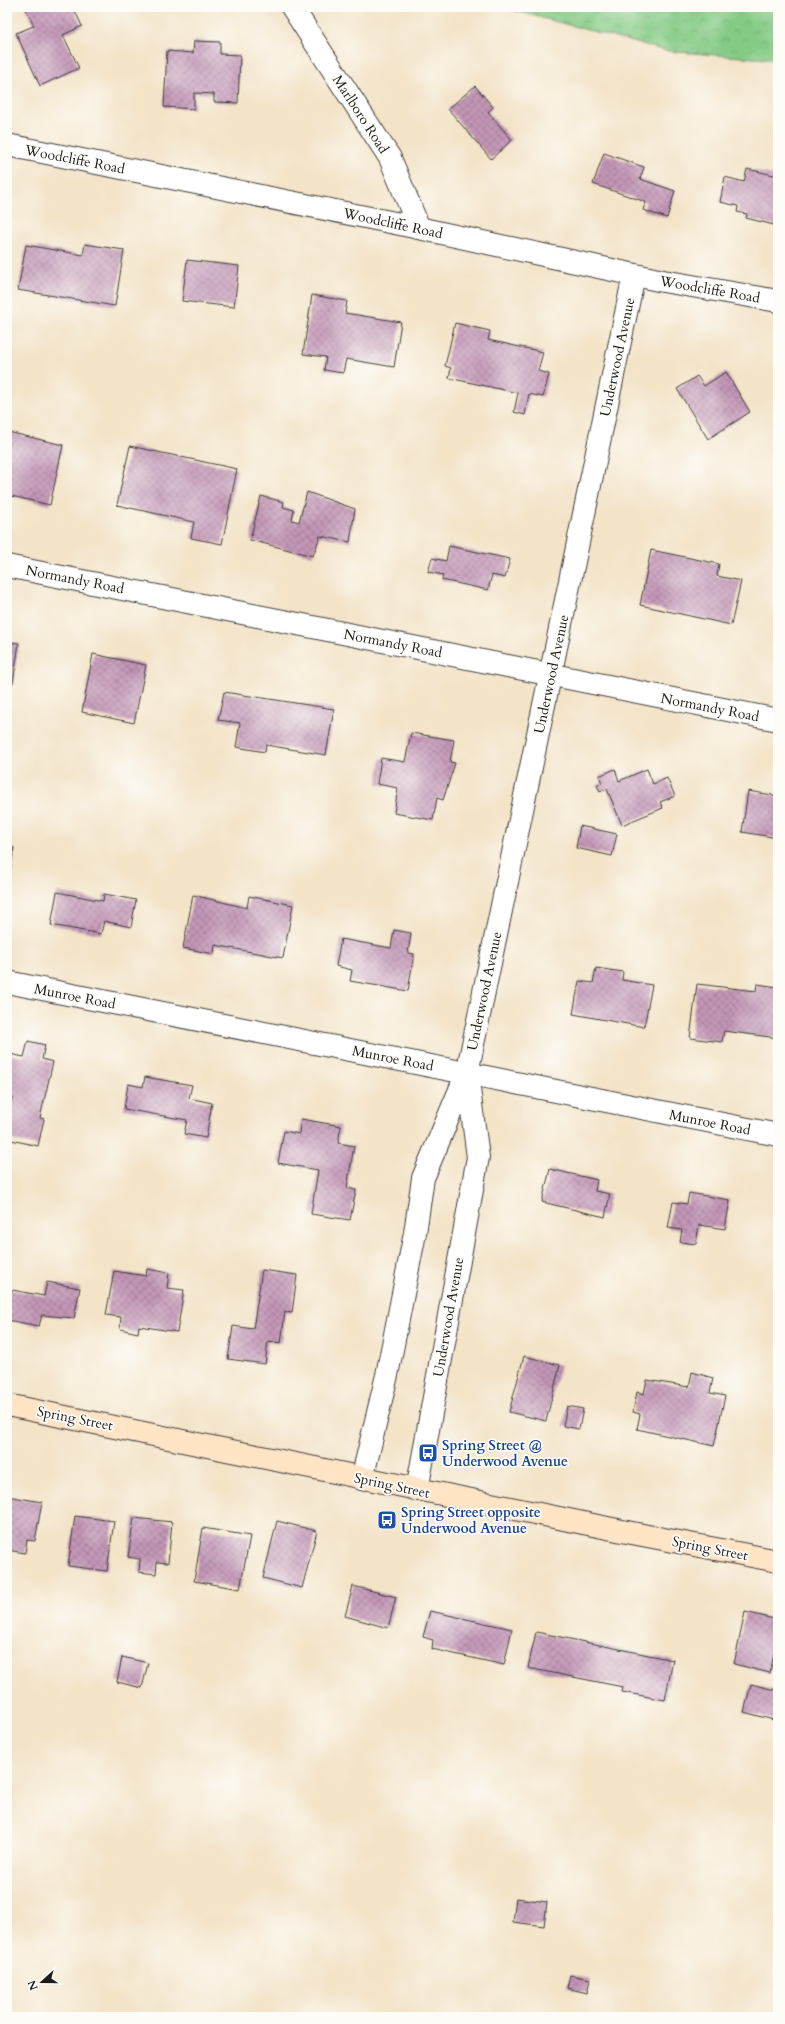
<svg xmlns="http://www.w3.org/2000/svg" width="785" height="2024" font-family="Cardo,serif">
	<style>
		.park { fill: url(#park-crowns); stroke: #507451 }
		.building { fill: url(#building-cross-hatch) }
		.lines { fill: none; stroke-linecap: round; stroke-linejoin: round }
		.minor-casing { stroke: #3c3a36; stroke-width: 24 }
		.secondary-casing { stroke: #3c3a36; stroke-width: 24 }
		.minor { stroke: #fff; stroke-width: 22 }
		.secondary { stroke: #ffe4c6; stroke-width: 22 }
		.labels { text-anchor: middle; stroke-width: 3.5; stroke-linejoin: round; paint-order: stroke }
		.street-label { font-size: 14px; fill: #1c1c1c; stroke: #fdfcf7 }
		.transit-label { font-size: 14px; font-weight: bold; fill: #164399; stroke: #fdfcf7; text-anchor: start }
	</style>
	<defs>
		<pattern id="park-crowns" width="20" height="18" patternUnits="userSpaceOnUse"><rect width="20" height="18" fill="#85cb86"/><path d="M2 6a3 3 0 1 1 6 0M12 15a3 3 0 1 1 6 0" fill="none" stroke="#72ae73"/></pattern>
		<pattern id="building-cross-hatch" width="8" height="8" patternUnits="userSpaceOnUse"><rect width="8" height="8" fill="#c396b7"/><path d="M0 0l8 8M0 8l8-8" fill="none" stroke="#9e7a94"/></pattern>
	</defs>
	<rect width="100%" height="100%" fill="#fdfcf7"/>
	<filter id="ink" filterUnits="userSpaceOnUse"><feTurbulence type="fractalNoise" baseFrequency=".025" numOctaves="2"/><feDisplacementMap in="SourceGraphic" scale="8" xChannelSelector="R" yChannelSelector="G"/><feConvolveMatrix kernelMatrix="1 2 1 2 8 2 1 2 1" color-interpolation-filters="sRGB"/></filter>
	<filter id="wash" filterUnits="userSpaceOnUse"><feTurbulence type="fractalNoise" baseFrequency=".012" numOctaves="4" result="noise"/><feDisplacementMap in="SourceGraphic" scale="16" xChannelSelector="R" yChannelSelector="G"/><feGaussianBlur stdDeviation="0.9" result="paint"/><feColorMatrix in="noise" values="0 0 0 0 0 0 0 0 0 0 0 0 0 0 0 0 0 1.4 0 .05"/><feComposite in="paint" operator="in"/></filter>
	<g filter="url(#wash)">
		<rect width="100%" height="100%" fill="#f3e3c7"/>
		<polygon class="park" points="501,7 778,7 778,60 667,51"/>
		<g id="blocks">
			<g class="building">
				<polygon points="25,7 73,7 82,26 63,35 79,68 40,86 16,33 34,26"/>
				<polygon points="194,41 220,42 220,54 240,55 238,103 214,102 214,94 194,93 194,109 164,107 167,51 193,53"/>
				<polygon points="475,86 493,107 488,112 512,140 491,159 448,109"/>
				<polygon points="604,153 644,167 640,179 675,191 667,218 643,210 646,202 593,184"/>
				<polygon points="747,169 778,176 778,226 746,218 747,214 737,212 738,206 720,202 725,177 744,182"/>
				<polygon points="85,244 124,250 115,306 18,290 26,245 83,255"/>
				<polygon points="187,260 239,266 234,307 182,301"/>
				<polygon points="312,295 347,301 345,313 401,322 394,367 346,359 343,373 324,370 326,357 303,354"/>
				<polygon points="455,323 490,331 488,340 543,352 538,371 549,374 543,397 529,394 525,415 514,412 518,393 449,378 451,368 445,366"/>
				<polygon points="726,372 750,412 708,439 677,389 697,376 704,386"/>
				<polygon points="8,432 63,445 50,505 7,495"/>
				<polygon points="130,446 237,469 222,544 191,538 194,522 117,505"/>
				<polygon points="307,492 355,509 350,542 320,536 313,556 250,540 261,496 284,502 283,507 294,510 292,520 299,522"/>
				<polygon points="449,546 510,559 505,578 492,575 488,590 442,580 443,575 428,572 432,558 446,561"/>
				<polygon points="651,550 719,564 717,576 741,581 731,625 640,605"/>
				<polygon points="777,616 778,616 778,631 775,630"/>
				<polygon points="7,642 19,643 13,683 7,682"/>
				<polygon points="93,654 146,665 134,723 82,712"/>
				<polygon points="224,692 334,709 326,755 266,745 265,752 236,747 240,723 218,720"/>
				<polygon points="411,733 454,740 450,762 455,763 443,800 437,798 433,820 394,813 398,788 377,784 381,758 405,762"/>
				<polygon points="615,769 619,781 647,769 653,784 667,778 675,796 660,802 663,808 622,825 607,789 600,791 597,785 602,783 599,776"/>
				<polygon points="748,791 778,796 778,838 742,832"/>
				<polygon points="580,826 617,834 612,856 576,848"/>
				<polygon points="7,847 14,848 8,885 7,885"/>
				<polygon points="57,892 103,901 104,894 136,900 131,927 104,921 101,934 51,925"/>
				<polygon points="193,895 247,908 249,896 293,905 283,958 215,945 214,954 183,948"/>
				<polygon points="394,930 411,933 408,953 414,954 408,991 350,981 352,970 336,966 341,939 391,948"/>
				<polygon points="596,968 623,972 622,980 652,985 644,1027 573,1014 579,981 593,983"/>
				<polygon points="697,984 756,991 757,984 778,987 778,1038 724,1031 722,1042 690,1038"/>
				<polygon points="28,1041 45,1045 42,1059 53,1062 40,1118 44,1119 38,1146 7,1139 7,1112 9,1112 12,1097 7,1096 7,1060 9,1060 10,1054 24,1057"/>
				<polygon points="145,1077 192,1085 189,1098 212,1103 206,1138 184,1134 187,1120 124,1109 128,1084 143,1087"/>
				<polygon points="301,1119 341,1126 338,1143 354,1146 347,1188 356,1190 350,1220 311,1214 318,1170 278,1163 284,1131 299,1134"/>
				<polygon points="550,1169 597,1180 595,1191 610,1194 605,1217 542,1202"/>
				<polygon points="689,1193 730,1200 725,1229 699,1225 696,1244 680,1242 682,1230 668,1228 673,1202 687,1204"/>
				<polygon points="147,1269 169,1273 167,1288 184,1290 177,1332 139,1326 138,1333 120,1329 121,1317 106,1315 114,1271 146,1276"/>
				<polygon points="262,1270 297,1275 292,1313 285,1312 281,1343 268,1341 265,1364 228,1359 233,1326 253,1329"/>
				<polygon points="47,1282 80,1288 74,1318 42,1315 39,1326 7,1320 7,1289 44,1296"/>
				<polygon points="524,1356 560,1365 546,1421 509,1412"/>
				<polygon points="692,1372 713,1378 710,1393 725,1396 714,1446 637,1429 640,1414 633,1412 637,1392 644,1394 647,1380 689,1387"/>
				<polygon points="567,1406 583,1409 579,1429 563,1426"/>
				<polygon points="7,1496 42,1502 35,1541 27,1540 25,1553 7,1550 9,1537 7,1536"/>
				<polygon points="75,1516 114,1521 107,1571 68,1566"/>
				<polygon points="134,1518 172,1522 168,1563 157,1562 156,1574 139,1572 140,1559 128,1557"/>
				<polygon points="277,1521 317,1531 302,1588 263,1578"/>
				<polygon points="203,1528 250,1536 240,1589 194,1581"/>
				<polygon points="353,1586 396,1597 388,1628 345,1616"/>
				<polygon points="430,1611 512,1629 504,1665 432,1649 433,1640 423,1637"/>
				<polygon points="745,1612 778,1620 778,1635 770,1673 734,1664"/>
				<polygon points="536,1632 673,1660 665,1700 622,1692 623,1687 528,1668"/>
				<polygon points="122,1657 148,1663 142,1688 117,1682"/>
				<polygon points="751,1684 778,1691 777,1721 744,1712"/>
				<polygon points="516,1898 547,1902 544,1926 513,1922"/>
				<polygon points="570,1975 590,1979 587,1993 567,1988"/>
			</g>
		</g>
	</g>
	<g filter="url(#ink)">
		<use href="#blocks" fill-opacity="0" stroke="#3c3a36" stroke-width="1"/>
		<g class="lines">
			<defs>
				<g id="minor">
					<polyline points="292,7 390,158 419,228"/>
					<polyline points="7,145 400,224 663,281 778,301"/>
					<polyline points="7,566 778,720"/>
					<polyline points="7,982 778,1135"/>
					<polyline points="362,1479 387,1375 415,1233 423,1178 467,1073 634,275"/>
					<polyline points="417,1490 478,1157 467,1074"/>
				</g>
				<polyline id="secondary" points="7,1405 632,1533 778,1561"/>
			</defs>
			<use href="#minor" class="minor-casing"/>
			<use href="#secondary" class="secondary-casing"/>
			<use href="#minor" class="minor"/>
			<use href="#secondary" class="secondary"/>
		</g>
	</g>
	<defs>
		<symbol id="bus-square" viewBox="-11 -11 22 22"><rect x="-9" y="-9" width="18" height="18" rx="4" fill="#1a4fb4" stroke="#fdfcf7"/><path d="M-5-6H5V4H4V6H2V4H-2V6H-4V4H-5ZM-3.5-4V0h7V-4ZM-3.5 1.2v1.5H-2V1.2ZM2 1.2v1.5H3.5V1.2Z" fill="#fff"/></symbol>
	</defs>
	<g fill-rule="evenodd">
		<use href="#bus-square" x="417" y="1442" width="22" height="22"/>
		<use href="#bus-square" x="376" y="1509" width="22" height="22"/>
	</g>
	<g class="labels">
		<g class="street-label">
			<text transform="translate(361 114) rotate(57)" y="5">Marlboro Road</text>
			<text transform="translate(75 159) rotate(11)" y="5">Woodcliffe Road</text>
			<text transform="translate(393 223) rotate(12)" y="5">Woodcliffe Road</text>
			<text transform="translate(710 289) rotate(10)" y="5">Woodcliffe Road</text>
			<text transform="translate(617 357) rotate(-78)" y="5">Underwood Avenue</text>
			<text transform="translate(75 579) rotate(11)" y="5">Normandy Road</text>
			<text transform="translate(393 643) rotate(11)" y="5">Normandy Road</text>
			<text transform="translate(551 674) rotate(-78)" y="5">Underwood Avenue</text>
			<text transform="translate(710 707) rotate(11)" y="5">Normandy Road</text>
			<text transform="translate(484 991) rotate(-78)" y="5">Underwood Avenue</text>
			<text transform="translate(75 996) rotate(11)" y="5">Munroe Road</text>
			<text transform="translate(393 1058) rotate(11)" y="5">Munroe Road</text>
			<text transform="translate(710 1122) rotate(11)" y="5">Munroe Road</text>
			<text transform="translate(448 1317) rotate(-80)" y="5">Underwood Avenue</text>
			<text transform="translate(75 1418) rotate(11)" y="5">Spring Street</text>
			<text transform="translate(392 1485) rotate(12)" y="5">Spring Street</text>
			<text transform="translate(710 1548) rotate(11)" y="5">Spring Street</text>
		</g>
		<g class="transit-label">
			<text x="442" y="1450">Spring Street @<tspan x="442" dy="16">Underwood Avenue</tspan></text>
			<text x="401" y="1517">Spring Street opposite<tspan x="401" dy="16">Underwood Avenue</tspan></text>
		</g>
	</g>
	<rect width="785" height="2024" fill="none" stroke="#fdfcf7" stroke-width="24"/>
	<g transform="translate(42 1982) rotate(249)" stroke="#fdfcf7" stroke-width="3" paint-order="stroke">
	<path d="M0-3L7 15L0 10L-7 15Z" fill="#1c1c1c"/>
	<text y="-6" font-size="11" font-weight="bold" text-anchor="middle" fill="#1c1c1c">N</text>
	</g>
</svg>
